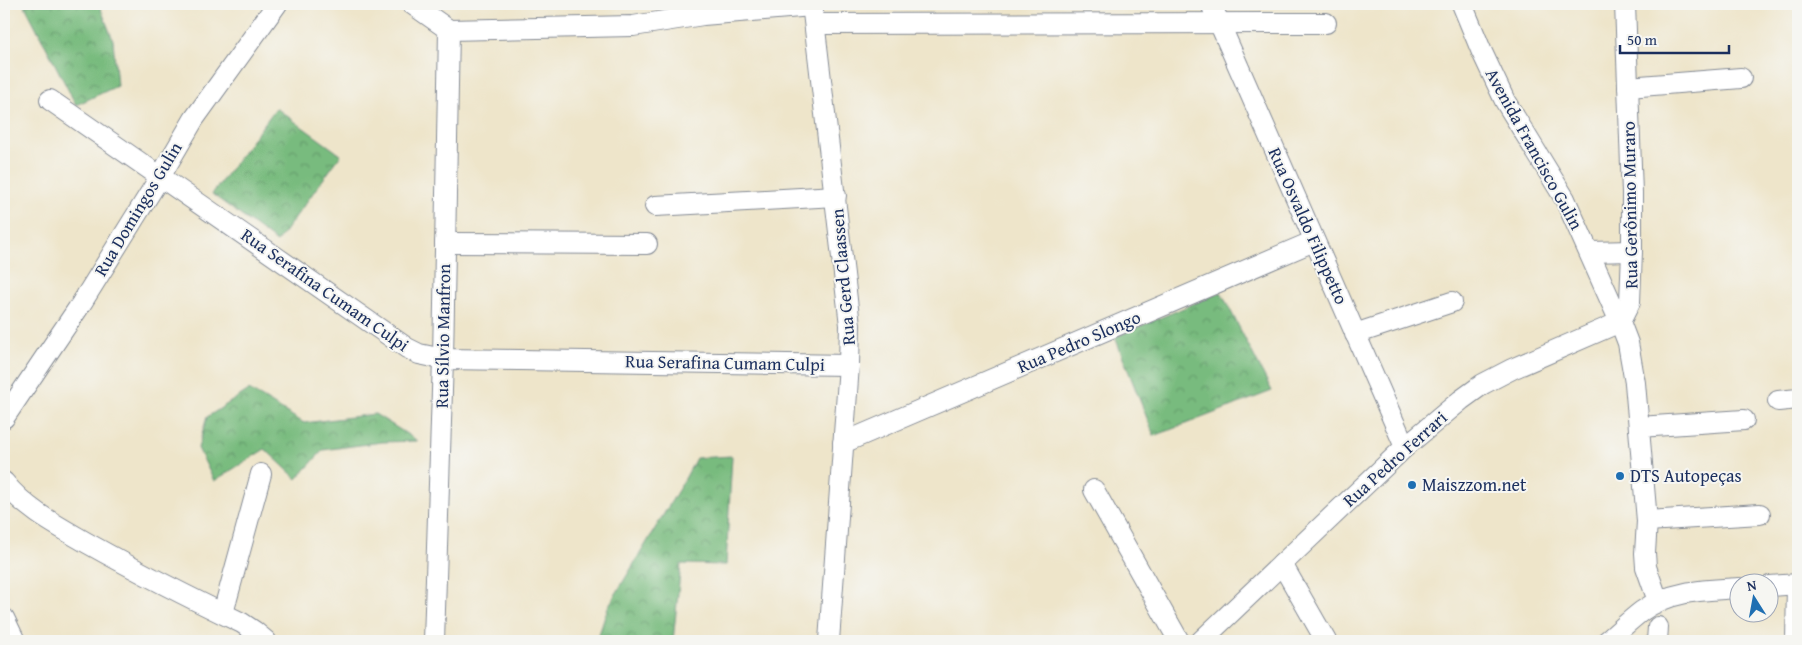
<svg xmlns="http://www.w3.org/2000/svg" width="1802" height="645" font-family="'Gentium Book Plus',serif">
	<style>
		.forest { fill: url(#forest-crowns); stroke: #4a756e }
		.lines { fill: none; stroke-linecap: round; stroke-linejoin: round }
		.minor-casing { stroke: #848a94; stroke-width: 22 }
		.minor { stroke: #fff; stroke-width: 20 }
		.poi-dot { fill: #1f6fb2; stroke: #f6f6f2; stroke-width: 2 }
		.labels { text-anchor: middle; stroke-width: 4; stroke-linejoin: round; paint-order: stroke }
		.street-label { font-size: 18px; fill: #1b2f5e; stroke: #f6f6f2 }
		.poi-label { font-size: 18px; fill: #1b2f5e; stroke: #f6f6f2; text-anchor: start }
	</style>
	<defs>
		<pattern id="forest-crowns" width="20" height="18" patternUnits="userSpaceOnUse" patternTransform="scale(1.25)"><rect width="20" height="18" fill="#78bb7e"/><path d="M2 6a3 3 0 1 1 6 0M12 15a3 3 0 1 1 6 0" fill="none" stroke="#62986a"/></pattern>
	</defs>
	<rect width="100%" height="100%" fill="#f6f6f2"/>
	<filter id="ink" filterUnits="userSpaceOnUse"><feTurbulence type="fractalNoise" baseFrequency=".02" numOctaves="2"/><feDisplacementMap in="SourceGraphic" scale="10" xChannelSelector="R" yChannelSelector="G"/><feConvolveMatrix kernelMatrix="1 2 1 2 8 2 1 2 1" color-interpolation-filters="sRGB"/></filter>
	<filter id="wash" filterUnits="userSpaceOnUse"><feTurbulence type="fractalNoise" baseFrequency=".0096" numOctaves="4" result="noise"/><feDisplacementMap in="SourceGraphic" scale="20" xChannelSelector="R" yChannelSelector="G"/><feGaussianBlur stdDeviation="1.12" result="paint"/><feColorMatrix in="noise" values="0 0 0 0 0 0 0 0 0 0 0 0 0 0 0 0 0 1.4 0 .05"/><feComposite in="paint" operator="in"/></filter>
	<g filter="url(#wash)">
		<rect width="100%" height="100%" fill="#eee5ca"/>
		<g class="forest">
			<polygon points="24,4 99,4 113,40 117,86 76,105"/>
			<polygon points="276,108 341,155 277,242 212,194"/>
			<polygon points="1221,292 1272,391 1154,436 1115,337"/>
			<polygon points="249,390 304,423 375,414 418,441 382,442 323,450 297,479 265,449 214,481 198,448 207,417"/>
			<polygon points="732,456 726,565 681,564 673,641 597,641 608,607 686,477 696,458"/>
		</g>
	</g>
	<g filter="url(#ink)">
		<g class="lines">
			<defs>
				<g id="minor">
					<polyline points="412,4 449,30 633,26 703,15 812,6"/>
					<polyline points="812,4 850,325 849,365 829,641"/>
					<polyline points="1211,4 1405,447"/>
					<polyline points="1462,4 1481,50 1505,101 1565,199 1620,322 1628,343 1635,383 1647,521 1645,553 1646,567 1658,601"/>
					<polyline points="815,24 1326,23"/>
					<polyline points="1628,87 1741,78"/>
					<polyline points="50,100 407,348 419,354 443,359 849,365"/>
					<polyline points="655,206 836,196"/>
					<polyline points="445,243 647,244"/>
					<polyline points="1590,252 1632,251"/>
					<polyline points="1620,322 1630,302 1632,251 1632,193 1625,4"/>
					<polyline points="1355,334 1452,302"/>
					<polyline points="1778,401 1798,399"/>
					<polyline points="4,418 81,304 160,177 194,119 277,4"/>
					<polyline points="1639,427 1744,420"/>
					<polyline points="843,443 1314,241"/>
					<path d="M4 482C26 510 58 526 89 544 139 572 190 598 242 623L254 631 266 641"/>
					<polyline points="1094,490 1179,641"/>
					<polyline points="1647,521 1760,514"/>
					<polyline points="1282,564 1326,641"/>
					<polyline points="1770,586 1798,584"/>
					<polyline points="223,613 261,474"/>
					<polyline points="4,618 15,641"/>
					<polyline points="434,641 443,359 449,30"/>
					<polyline points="1201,641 1405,447 1461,400 1483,384 1512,369 1620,322"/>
					<path d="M1607 641C1619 631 1630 620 1642 611 1671 590 1706 590 1740 588"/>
					<polyline points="1657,641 1658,627"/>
					<polyline points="1796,641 1797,584"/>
				</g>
			</defs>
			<use href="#minor" class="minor-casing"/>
			<use href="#minor" class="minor"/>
		</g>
	</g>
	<g class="poi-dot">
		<circle cx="1620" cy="476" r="5"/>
		<circle cx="1412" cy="485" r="5"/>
	</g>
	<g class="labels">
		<g class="street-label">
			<text transform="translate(1534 149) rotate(61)" y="6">Avenida Francisco Gulin</text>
			<text transform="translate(1630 205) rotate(-91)" y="6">Rua Gerônimo Muraro</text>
			<text transform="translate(138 209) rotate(-59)" y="6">Rua Domingos Gulin</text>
			<text transform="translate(1308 226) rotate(66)" y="6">Rua Osvaldo Filippetto</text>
			<text transform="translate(843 277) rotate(-95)" y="6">Rua Gerd Claassen</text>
			<text transform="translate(325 290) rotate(35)" y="6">Rua Serafina Cumam Culpi</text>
			<text transform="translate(443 336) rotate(-89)" y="6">Rua Sílvio Manfron</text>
			<text transform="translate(1079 342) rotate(-23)" y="6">Rua Pedro Slongo</text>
			<text transform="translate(725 363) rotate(1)" y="6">Rua Serafina Cumam Culpi</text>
			<text transform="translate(1395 459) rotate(-42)" y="6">Rua Pedro Ferrari</text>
		</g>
		<g class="poi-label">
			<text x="1630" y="482">DTS Autopeças</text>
			<text x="1422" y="491">Maiszzom.net</text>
		</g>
	</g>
	<rect width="1802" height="645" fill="none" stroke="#f6f6f2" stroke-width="20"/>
	<g transform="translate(1754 598) rotate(349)"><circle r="24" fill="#f6f6f2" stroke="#9ea6b7"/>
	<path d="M0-4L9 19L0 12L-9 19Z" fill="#1f6fb2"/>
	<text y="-8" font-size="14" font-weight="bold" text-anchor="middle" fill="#1b2f5e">N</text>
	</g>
	<path d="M1620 45v8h109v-8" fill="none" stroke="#1b2f5e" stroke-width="2.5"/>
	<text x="1627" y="45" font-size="15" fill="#1b2f5e" stroke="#f6f6f2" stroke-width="4" paint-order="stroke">50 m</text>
</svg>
